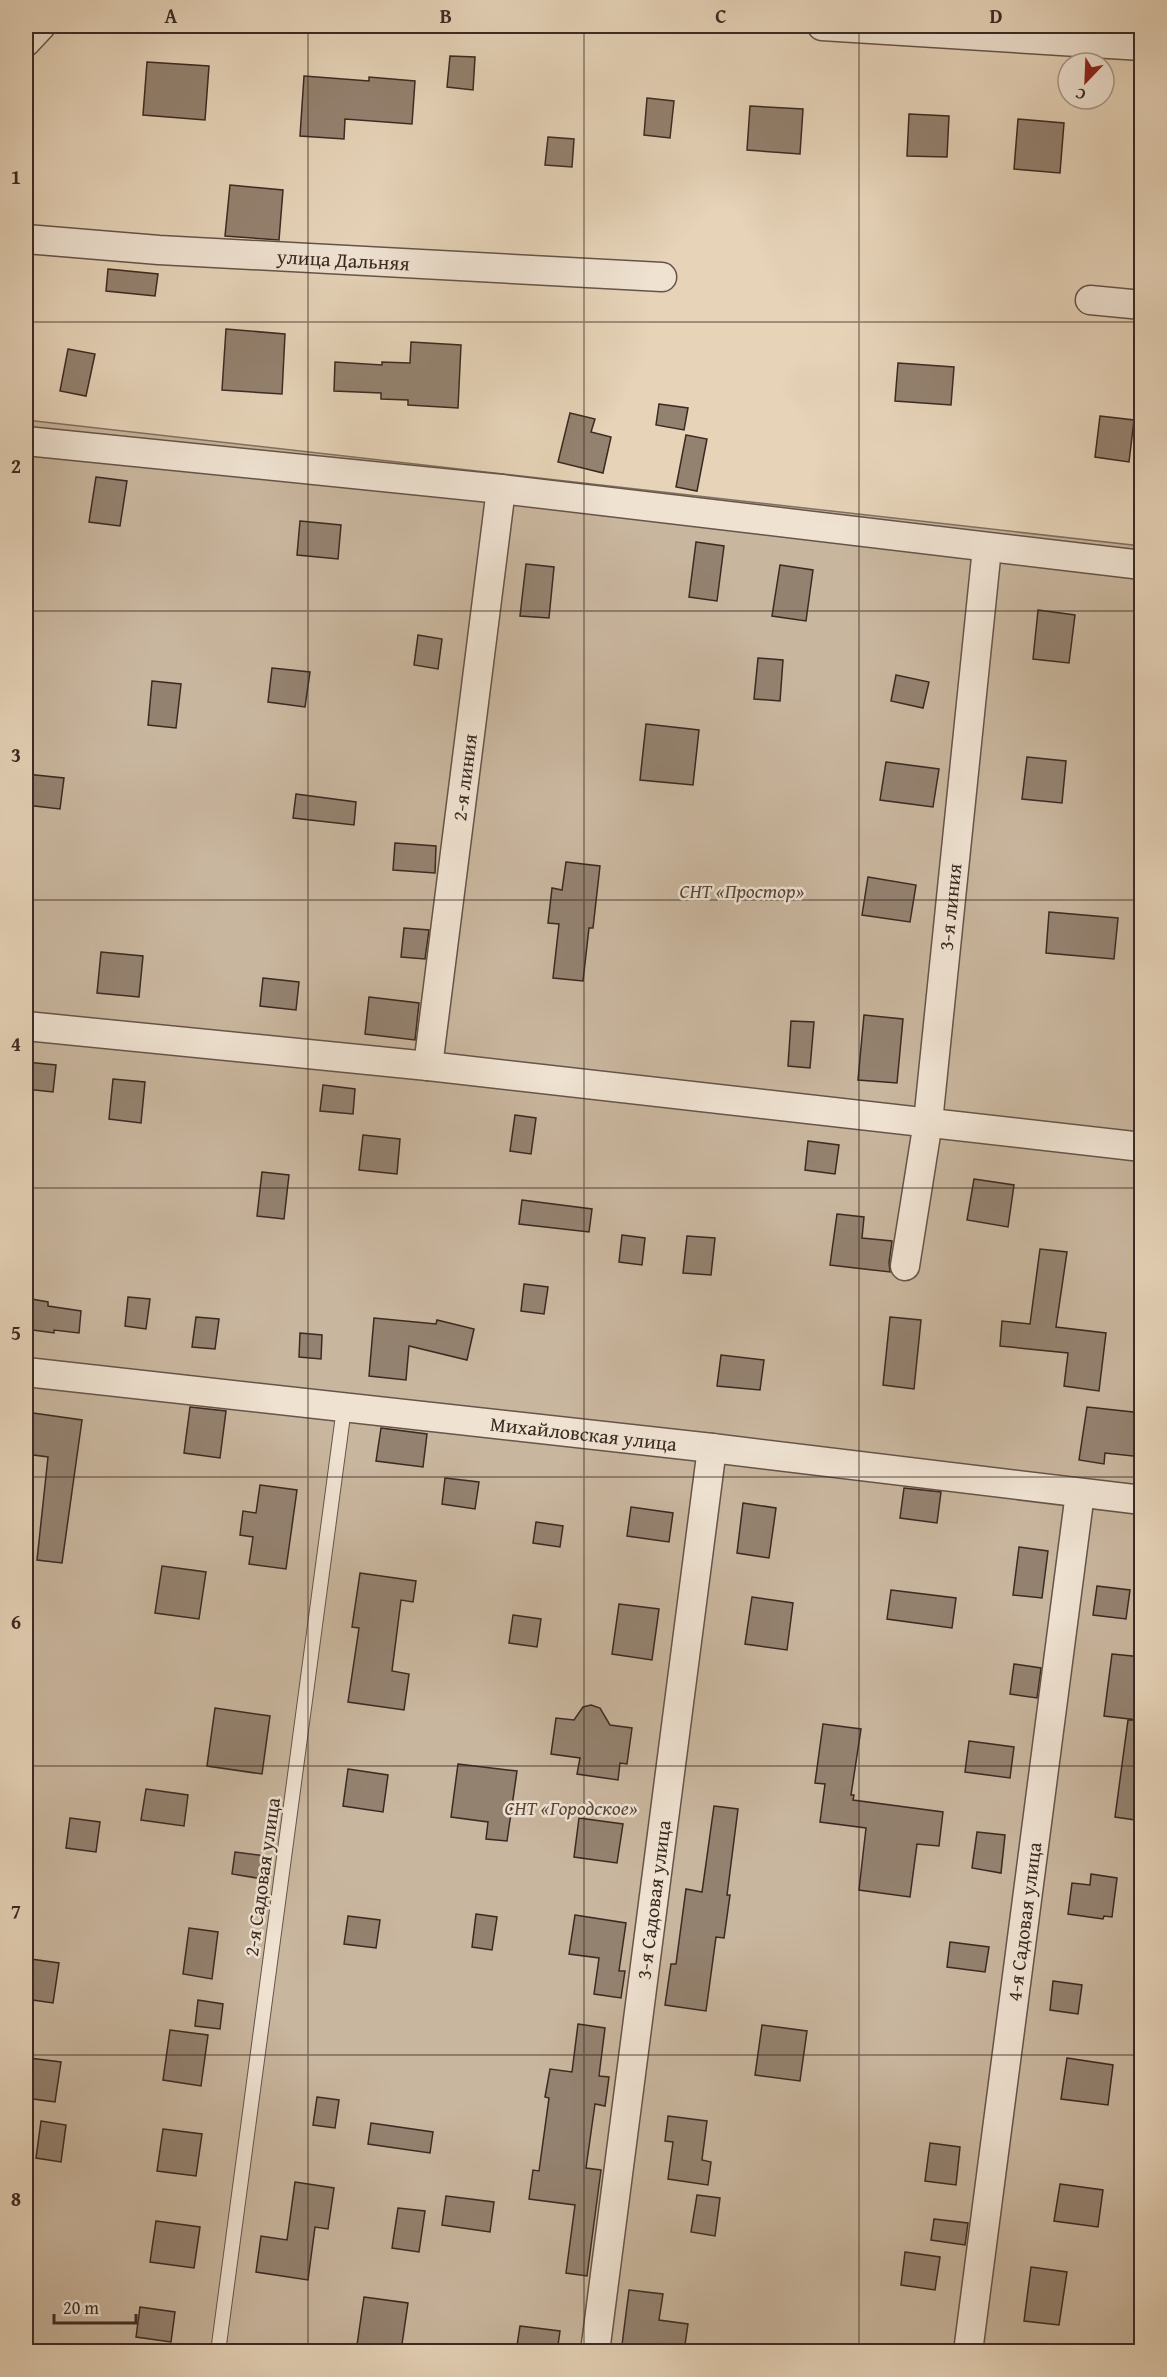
<svg xmlns="http://www.w3.org/2000/svg" width="1167" height="2377" font-family="'Gentium Book Plus',serif">
	<style>
		.green { fill: #c9b69e; stroke: #827060; stroke-width: 1.5 }
		.building { fill: #948270; stroke: #3b2a22; stroke-width: 1.5 }
		.lines { fill: none; stroke-linecap: round; stroke-linejoin: round }
		.service-casing { stroke: #665448; stroke-width: 16 }
		.minor-casing { stroke: #665448; stroke-width: 31 }
		.service { stroke: #efe2d1; stroke-width: 14 }
		.minor { stroke: #efe2d1; stroke-width: 28 }
		.grid { fill: none; stroke: #3b2a22; stroke-width: 1.5; stroke-opacity: 0.55 }
		.labels { text-anchor: middle; stroke-width: 5; stroke-linejoin: round; paint-order: stroke }
		.street-label { font-size: 20px; fill: #3b2a22; stroke: #efe2d1 }
		.park-label { font-size: 20px; font-style: italic; fill: #57463b; stroke: #efe2d1 }
		.neatline { fill: none; stroke: #3b2a22; stroke-width: 2 }
		.grid-label { font-size: 20px; text-anchor: middle; font-weight: bold; fill: #3b2a22 }
	</style>
	<rect width="100%" height="100%" fill="#e6d3b8"/>
	<filter id="stains"><feTurbulence type="fractalNoise" baseFrequency=".00333" numOctaves="4"/><feColorMatrix values="0 0 0 0 .2 0 0 0 0 .09 0 0 0 0 .02 0 0 0 .5 -.17"/></filter>
	<radialGradient id="worn" r=".72"><stop offset=".6" stop-color="#630" stop-opacity="0"/><stop offset="1" stop-color="#630" stop-opacity=".3"/></radialGradient>
	<polygon class="green" points="26,420 1141,546 1141,2351 26,2352"/>
	<g class="building">
		<polygon points="450,56 475,57 473,90 447,87"/>
		<polygon points="147,62 209,66 205,120 143,115"/>
		<polygon points="304,76 369,81 369,77 415,81 412,124 345,119 344,139 300,136"/>
		<polygon points="647,98 674,101 670,138 644,135"/>
		<polygon points="750,106 803,109 800,154 747,150"/>
		<polygon points="909,114 949,116 947,157 907,156"/>
		<polygon points="1018,119 1064,123 1060,173 1014,169"/>
		<polygon points="548,137 574,139 572,167 545,165"/>
		<polygon points="230,185 283,190 279,240 225,236"/>
		<polygon points="108,269 158,274 155,296 106,291"/>
		<polygon points="226,329 285,334 282,394 222,390"/>
		<polygon points="411,342 461,345 458,408 408,405 408,400 381,399 381,393 334,391 335,362 382,365 382,362 410,363"/>
		<polygon points="68,349 95,354 86,396 60,391"/>
		<polygon points="898,363 954,367 951,405 895,401"/>
		<polygon points="659,404 688,408 684,430 656,425"/>
		<polygon points="570,413 595,419 591,432 611,437 603,473 558,462"/>
		<polygon points="1100,416 1134,420 1129,462 1095,457"/>
		<polygon points="686,435 707,439 697,491 676,487"/>
		<polygon points="96,477 127,481 120,526 89,522"/>
		<polygon points="300,521 341,525 338,559 297,555"/>
		<polygon points="696,542 724,546 717,601 689,597"/>
		<polygon points="526,564 554,567 549,618 520,616"/>
		<polygon points="780,565 813,570 806,621 772,616"/>
		<polygon points="1038,610 1075,615 1069,663 1033,659"/>
		<polygon points="418,635 442,639 438,669 414,665"/>
		<polygon points="758,658 783,660 780,701 754,699"/>
		<polygon points="272,668 310,672 305,707 268,702"/>
		<polygon points="896,675 929,682 923,708 891,701"/>
		<polygon points="152,681 181,684 176,728 148,725"/>
		<polygon points="646,724 699,730 693,785 640,780"/>
		<polygon points="1027,757 1066,761 1062,803 1022,799"/>
		<polygon points="886,762 939,769 933,807 880,800"/>
		<polygon points="26,774 64,778 60,809 26,805"/>
		<polygon points="296,794 356,802 354,825 293,818"/>
		<polygon points="395,843 436,846 435,873 393,870"/>
		<polygon points="566,862 600,866 593,928 589,928 583,981 553,978 559,924 548,923 552,888 562,890"/>
		<polygon points="868,877 916,885 910,922 862,915"/>
		<polygon points="1049,912 1118,918 1114,959 1046,953"/>
		<polygon points="404,928 429,930 425,959 401,957"/>
		<polygon points="101,952 143,956 139,997 97,993"/>
		<polygon points="263,978 299,982 296,1010 260,1006"/>
		<polygon points="369,997 419,1003 415,1040 365,1034"/>
		<polygon points="864,1015 903,1019 897,1083 858,1080"/>
		<polygon points="791,1021 814,1022 810,1068 788,1066"/>
		<polygon points="26,1062 56,1065 53,1092 26,1089"/>
		<polygon points="113,1079 145,1082 141,1123 109,1119"/>
		<polygon points="323,1085 355,1089 353,1114 320,1111"/>
		<polygon points="515,1115 536,1118 531,1154 510,1151"/>
		<polygon points="363,1135 400,1139 397,1174 359,1170"/>
		<polygon points="808,1141 839,1145 835,1174 805,1170"/>
		<polygon points="262,1172 289,1175 284,1219 257,1216"/>
		<polygon points="974,1179 1014,1185 1008,1227 967,1220"/>
		<polygon points="522,1200 592,1209 589,1232 519,1224"/>
		<polygon points="837,1214 864,1217 862,1238 892,1241 889,1263 890,1272 830,1265"/>
		<polygon points="622,1235 645,1238 642,1265 619,1262"/>
		<polygon points="687,1236 715,1238 711,1275 683,1273"/>
		<polygon points="1040,1249 1067,1252 1056,1327 1106,1333 1099,1391 1064,1386 1068,1353 1000,1346 1002,1321 1030,1324"/>
		<polygon points="524,1284 548,1287 544,1314 521,1311"/>
		<polygon points="128,1297 150,1299 146,1329 125,1326"/>
		<polygon points="26,1298 48,1302 48,1306 81,1311 79,1333 54,1330 54,1333 26,1329"/>
		<polygon points="196,1317 219,1319 215,1349 192,1347"/>
		<polygon points="890,1317 921,1320 914,1389 883,1385"/>
		<polygon points="374,1318 436,1324 437,1320 474,1329 467,1360 409,1346 406,1380 369,1376"/>
		<polygon points="300,1333 322,1335 321,1359 299,1357"/>
		<polygon points="721,1355 764,1360 760,1390 717,1386"/>
		<polygon points="190,1407 226,1411 220,1458 184,1453"/>
		<polygon points="1087,1407 1142,1413 1142,1457 1105,1453 1104,1464 1079,1460"/>
		<polygon points="26,1412 82,1420 62,1563 37,1560 48,1457 26,1454"/>
		<polygon points="381,1428 427,1434 423,1467 376,1461"/>
		<polygon points="445,1478 479,1482 475,1509 442,1504"/>
		<polygon points="260,1485 297,1490 286,1569 249,1564 253,1537 240,1535 243,1511 256,1513"/>
		<polygon points="904,1488 941,1492 937,1523 900,1518"/>
		<polygon points="743,1503 776,1508 769,1558 737,1553"/>
		<polygon points="631,1507 673,1513 669,1542 627,1536"/>
		<polygon points="536,1522 563,1526 560,1547 533,1543"/>
		<polygon points="1019,1547 1048,1551 1042,1598 1013,1595"/>
		<polygon points="162,1566 206,1572 199,1619 155,1613"/>
		<polygon points="360,1573 416,1581 413,1602 401,1600 392,1671 409,1674 404,1710 348,1702 359,1628 352,1627"/>
		<polygon points="1097,1586 1130,1590 1126,1619 1093,1615"/>
		<polygon points="891,1590 956,1598 952,1628 887,1619"/>
		<polygon points="752,1597 793,1603 787,1650 745,1644"/>
		<polygon points="619,1604 659,1609 652,1660 612,1654"/>
		<polygon points="513,1615 541,1619 537,1647 509,1643"/>
		<polygon points="1112,1654 1142,1657 1142,1821 1115,1817 1128,1720 1138,1720 1104,1716"/>
		<polygon points="1014,1664 1041,1668 1037,1698 1010,1694"/>
		<polygon points="591,1705 600,1708 610,1725 632,1728 627,1764 620,1763 618,1780 577,1774 580,1758 551,1754 556,1718 574,1720 583,1707"/>
		<polygon points="215,1708 270,1716 262,1774 207,1766"/>
		<polygon points="823,1724 861,1729 851,1795 854,1795 853,1800 943,1812 939,1846 917,1844 910,1897 859,1890 866,1828 820,1822 825,1784 815,1783"/>
		<polygon points="969,1741 1014,1747 1010,1778 965,1772"/>
		<polygon points="458,1764 517,1771 507,1841 486,1839 488,1822 451,1817"/>
		<polygon points="348,1769 388,1775 383,1812 343,1806"/>
		<polygon points="146,1789 188,1795 184,1826 141,1820"/>
		<polygon points="714,1806 738,1809 727,1895 730,1895 724,1938 716,1937 706,2011 665,2005 671,1964 676,1964 686,1889 702,1892"/>
		<polygon points="70,1818 100,1822 96,1852 66,1848"/>
		<polygon points="579,1818 623,1824 617,1863 574,1857"/>
		<polygon points="977,1832 1005,1835 1001,1873 972,1868"/>
		<polygon points="235,1852 266,1856 263,1879 232,1874"/>
		<polygon points="1091,1874 1117,1878 1112,1917 1104,1916 1103,1919 1068,1914 1072,1883 1090,1885"/>
		<polygon points="476,1914 497,1917 492,1950 472,1947"/>
		<polygon points="575,1915 626,1923 619,1971 625,1971 621,1998 594,1994 599,1958 569,1954"/>
		<polygon points="348,1916 380,1920 376,1948 344,1944"/>
		<polygon points="189,1928 218,1932 212,1979 183,1974"/>
		<polygon points="950,1942 989,1947 985,1972 947,1967"/>
		<polygon points="31,1959 59,1963 53,2003 26,1999"/>
		<polygon points="1053,1981 1082,1985 1078,2014 1050,2010"/>
		<polygon points="198,2000 223,2004 220,2029 195,2026"/>
		<polygon points="578,2024 605,2028 599,2076 609,2077 605,2106 595,2104 586,2168 601,2170 587,2276 566,2273 575,2205 529,2199 533,2170 539,2171 549,2098 545,2097 550,2069 572,2072"/>
		<polygon points="762,2025 807,2031 800,2081 755,2075"/>
		<polygon points="170,2030 208,2035 201,2086 163,2080"/>
		<polygon points="29,2058 61,2062 55,2102 26,2098"/>
		<polygon points="1067,2058 1113,2065 1108,2105 1061,2099"/>
		<polygon points="317,2097 339,2100 335,2128 313,2125"/>
		<polygon points="668,2116 707,2121 702,2160 711,2162 708,2185 668,2179 673,2142 665,2141"/>
		<polygon points="41,2121 66,2125 61,2162 36,2158"/>
		<polygon points="371,2123 433,2132 430,2153 368,2144"/>
		<polygon points="163,2129 202,2134 196,2176 157,2171"/>
		<polygon points="930,2143 960,2147 956,2185 925,2181"/>
		<polygon points="295,2182 334,2188 328,2229 315,2227 308,2280 256,2272 261,2236 287,2240"/>
		<polygon points="1060,2184 1103,2190 1098,2227 1054,2221"/>
		<polygon points="697,2195 720,2198 715,2236 691,2232"/>
		<polygon points="446,2196 494,2202 490,2232 442,2225"/>
		<polygon points="398,2208 425,2211 419,2252 392,2248"/>
		<polygon points="934,2219 968,2223 965,2245 931,2240"/>
		<polygon points="156,2221 200,2227 194,2268 150,2262"/>
		<polygon points="905,2252 940,2257 935,2290 901,2285"/>
		<polygon points="1031,2267 1067,2272 1059,2325 1024,2321"/>
		<polygon points="629,2290 663,2294 659,2320 688,2324 684,2352 622,2345"/>
		<polygon points="364,2297 408,2303 401,2351 357,2345"/>
		<polygon points="140,2307 175,2312 171,2342 136,2337"/>
		<polygon points="520,2326 560,2331 557,2352 516,2352"/>
	</g>
	<g class="lines">
		<defs>
			<polyline id="service" points="218,2352 344,1408"/>
			<g id="minor">
				<polyline points="822,26 1142,46"/>
				<polyline points="26,42 41,26"/>
				<path id="s1" d="M26 239 159 250 662 277"/>
				<polyline points="1090,300 1142,305"/>
				<polyline points="26,441 501,489 1142,565"/>
				<polyline points="26,1026 428,1066 1142,1147"/>
				<path id="s2" d="M428 1066 501 489"/>
				<path id="s3" d="M905 1266 928 1122 987 548"/>
				<path id="s4" d="M26 1372 712 1448 1142 1500"/>
				<path id="s5" d="M595 2352 712 1448"/>
				<path id="s6" d="M968 2352 1080 1493"/>
			</g>
		</defs>
		<use href="#service" class="service-casing"/>
		<use href="#minor" class="minor-casing"/>
		<use href="#service" class="service"/>
		<use href="#minor" class="minor"/>
	</g>
	<path class="grid" d="M308 26V2352M584 26V2352M859 26V2352M26 322H1142M26 611H1142M26 900H1142M26 1188H1142M26 1477H1142M26 1766H1142M26 2055H1142"/>
	<g class="labels">
		<g class="street-label">
			<text dy="7" stroke="none"><textPath href="#s1" startOffset="318">улица Дальняя</textPath></text>
			<text dy="7" stroke="none"><textPath href="#s2" startOffset="291">2-я линия</textPath></text>
			<text dy="7" stroke="none"><textPath href="#s3" startOffset="362">3-я линия</textPath></text>
			<text dy="7" stroke="none"><textPath href="#s4" startOffset="561">Михайловская улица</textPath></text>
			<text transform="translate(262 1877) rotate(-82)" y="7">2-я Садовая улица</text>
			<text dy="7" stroke="none"><textPath href="#s5" startOffset="456">3-я Садовая улица</textPath></text>
			<text dy="7" stroke="none"><textPath href="#s6" startOffset="434">4-я Садовая улица</textPath></text>
		</g>
		<g class="park-label">
			<text x="742" y="898">СНТ «Простор»</text>
			<text x="571" y="1815">СНТ «Городское»</text>
		</g>
	</g>
	<rect width="1167" height="2377" fill="none" stroke="#e6d3b8" stroke-width="66"/>
	<g transform="translate(1086 81) rotate(203)"><circle r="28" fill="#efe2d1" stroke="#a7988b" stroke-width="1.5"/>
	<path d="M0-4.5L10 22L0 15L-10 22Z" fill="#8f2418"/>
	<text y="-9" font-size="16" font-weight="bold" text-anchor="middle" fill="#3b2a22">С</text>
	</g>
	<path d="M54 2314v9h82v-9" fill="none" stroke="#3b2a22" stroke-width="3"/>
	<text x="63" y="2314" font-size="18" fill="#3b2a22" stroke="#efe2d1" stroke-width="4.5" paint-order="stroke">20 m</text>
	<rect x="33" y="33" width="1101" height="2311" class="neatline"/>
	<g class="grid-label">
		<text x="171" y="23">A</text>
		<text x="446" y="23">B</text>
		<text x="721" y="23">C</text>
		<text x="996" y="23">D</text>
		<text x="16" y="184">1</text>
		<text x="16" y="473">2</text>
		<text x="16" y="762">3</text>
		<text x="16" y="1051">4</text>
		<text x="16" y="1340">5</text>
		<text x="16" y="1629">6</text>
		<text x="16" y="1918">7</text>
		<text x="16" y="2206">8</text>
	</g>
	<rect width="100%" height="100%" filter="url(#stains)"/>
	<rect width="100%" height="100%" fill="url(#worn)"/>
</svg>
